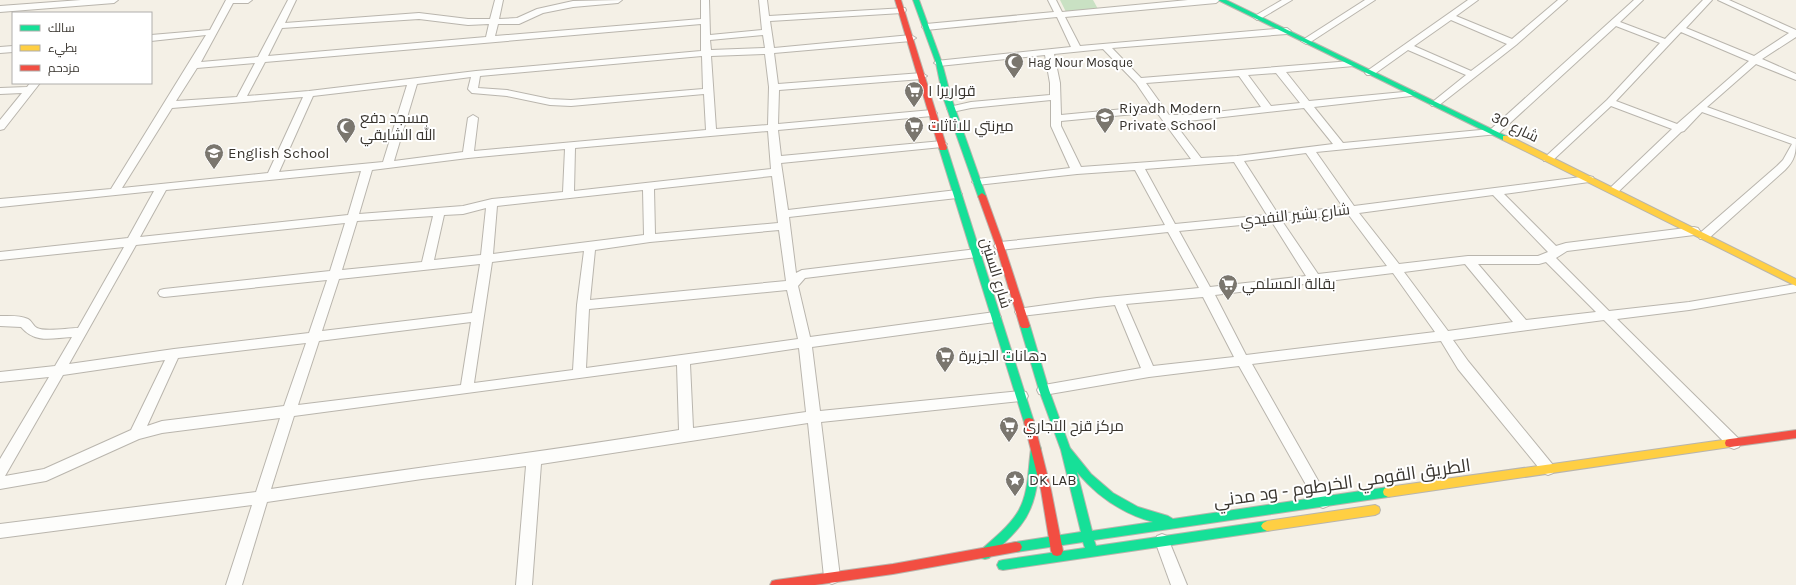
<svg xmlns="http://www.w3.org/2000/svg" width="1796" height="585" font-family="Karla,Cairo,sans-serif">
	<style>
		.green { fill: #c9e1c3 }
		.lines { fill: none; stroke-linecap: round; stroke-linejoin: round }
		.street-casing { stroke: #b9b5ad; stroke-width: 2 }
		.fast-casing { stroke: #b9b5ad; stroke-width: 2 }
		.slow-casing { stroke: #b9b5ad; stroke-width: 2 }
		.jam-casing { stroke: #b9b5ad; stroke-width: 2 }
		.street { fill: #fdfdfb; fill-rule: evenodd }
		.fast { fill: #16e098; fill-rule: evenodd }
		.slow { fill: #ffcf43; fill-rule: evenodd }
		.jam { fill: #f24e42; fill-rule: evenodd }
		.labels { text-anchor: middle; stroke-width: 4; stroke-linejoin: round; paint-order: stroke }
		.far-poi-label { font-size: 13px; fill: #38342e; stroke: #fff; text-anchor: start }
		.poi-label { font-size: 15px; fill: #38342e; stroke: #fff; text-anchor: start }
		.street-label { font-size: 15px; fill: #38342e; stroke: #fff }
		.near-street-label { font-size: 18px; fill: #38342e; stroke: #fff }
	</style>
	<rect width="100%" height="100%" fill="#f4f0e6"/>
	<polygon class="green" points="1060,0 1093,0 1098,9 1066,12"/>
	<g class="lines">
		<defs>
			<g id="street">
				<polygon points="81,0 118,0 114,3 0,12 0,6"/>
				<path d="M226 0H252L248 3H233L201 62 258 57 288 0H296L285 23 419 13 468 19H490L495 0H503L499 19 517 18 537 9 573 1 622 0 618 3 573 7 543 13 519 24H498L495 36 701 19V0H709L710 35 762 30 759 0H767L769 16 905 8 906 10 905 12 902 13 770 21 774 48 911 35 916 38 911 41 774 53 778 84 922 73 927 76 922 79 779 90 778 124 932 110 937 113 932 116 778 130 781 156 942 141 947 144 942 147 781 163 788 210 957 190 962 194 957 198 789 217 796 273 802 270 977 249 981 250 983 253 981 256 977 257 805 278 798 286 810 337 995 312 999 314 1001 317 999 320 995 322 812 347 820 411 1021 391 1026 392 1028 396 1026 400 1021 401 821 422 840 577 837 582 832 584 827 582 824 577 808 423 541 464 532 585H516L526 466 422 479 267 502 242 585H226L252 505 0 538V524L256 492 280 418 162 433 139 439 46 481 0 489V459L49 377 0 382V372L55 366 72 337C51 338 36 344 21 327L0 326V316C9 316 20 315 28 319 32 321 33 326 37 328 45 332 69 328 78 328L124 247 0 260V252L128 238 154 191 0 207V199L111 189 206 35 151 41V35L210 30ZM419 19 468 25 489 24 486 37 268 56 282 28ZM701 24V51L476 71 309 91 247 96 265 62ZM763 35 765 48 711 50 710 40ZM765 54 769 87 768 125 716 129 711 56ZM702 56 703 89 571 100 550 99 507 90 478 88 480 76ZM255 63 237 97 176 101 197 68ZM471 77 468 89 472 93 507 96 550 105 571 106 704 94 706 130 474 151 478 118 473 115 468 118 463 152 394 161 417 84ZM407 85 383 162 279 172 313 96ZM303 97 268 173 122 188 172 108ZM768 131 771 169 574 191 575 148ZM565 149 563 192 492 199 463 206 359 214 372 170 468 158ZM361 171 348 215 140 237 166 190ZM772 176 778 223 655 234 654 189ZM643 190 644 235 493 254 497 206ZM486 208 481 255 434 260 444 215 463 214ZM433 216 422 262 342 270 357 221ZM345 223 330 271 164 289 160 290 158 293 160 296 164 297 327 280 309 333 174 349 69 364 136 245ZM779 230 786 281 590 300 595 250 650 242ZM584 251 577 305 573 370 474 383 492 262ZM480 264 472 313 322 331 339 279ZM787 290 798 339 586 368 589 309ZM471 322 461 385 298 405 319 341ZM306 343 284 406 162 421 147 426 178 358ZM799 348 806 412 693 428 690 364ZM165 360 131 430 44 469 5 476 63 375ZM677 365 679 430C543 452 407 469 271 489L294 416Z"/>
				<path d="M1048 0H1056L1062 12 1188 0H1220L1216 3 1065 17 1080 46 1287 28 1291 31 1287 34 1112 48 1141 78 1351 61 1356 64 1354 66 1286 72 1309 101 1414 91 1416 93 1411 96 1314 107 1343 143 1491 129 1634 0H1643L1620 22 1665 39 1703 0H1712L1686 28 1754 56 1789 33 1718 0H1729L1796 30V37L1762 59 1796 74V80L1756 64 1707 107 1796 139C1796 153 1795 160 1785 170L1708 239H1700L1698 236 1700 233 1777 166 1783 160 1792 144 1702 112 1684 131 1681 132 1617 193 1613 194 1608 191 1609 189 1672 129 1611 106 1552 161H1544L1543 159 1607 100 1660 43 1616 26 1498 134 1316 152 1354 206 1589 176 1593 177 1594 179 1589 182 1504 194 1556 246 1566 243 1694 227 1698 228 1700 231 1698 234 1694 235 1567 251 1556 258 1609 311 1689 302 1796 284V292L1689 310 1617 319 1739 439 1741 443 1739 447 1734 449 1729 447 1604 320 1453 340 1468 361 1553 465 1555 469 1553 473 1548 475 1543 473 1458 369 1441 341 1252 364 1328 498 1330 502 1328 506 1323 508 1318 506 1239 366 1149 377 1044 395 1039 394 1037 390 1039 386 1044 385 1141 368 1115 305 1021 316 1017 315 1015 312 1017 309 1097 298 1199 288 1168 232 1000 250 996 249 994 246 996 243 1000 242 1165 225 1135 170 1077 174 977 185 972 182 977 179 1070 168 1051 126V100L971 108 952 112 947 109 949 107 971 102 1050 95V83L1045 55 939 66 934 63 936 61 1071 47 1057 17 926 30 922 27 926 24 1054 12ZM1681 32 1749 61 1677 124 1616 101ZM1103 49 1136 83 1153 108 1145 107 1061 115 1060 83 1054 54ZM1276 73 1300 103 1271 106 1248 75ZM1239 76 1261 107 1188 115H1169L1146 83ZM1304 108 1333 144 1237 156 1201 158 1173 121H1188ZM1145 113 1158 114 1191 159 1081 167 1061 126V121ZM1306 153 1343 207 1278 214 1244 161ZM1234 162 1267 215 1175 224 1145 169ZM1493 195 1548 252 1538 256H1468L1399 264 1359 213ZM1348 214 1387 266 1318 274 1282 221ZM1272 222 1306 276 1210 287 1179 231ZM1546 262 1596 312 1526 320 1478 264H1539ZM1465 264 1513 322 1448 331 1404 272ZM1393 273 1435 332 1246 355 1215 295ZM1203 297 1234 357 1153 366 1126 304Z"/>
				<polygon points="1282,0 1292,0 1260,19 1257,20 1253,17"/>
				<polygon points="1365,0 1375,0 1309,43 1306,44 1301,41"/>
				<path d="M1468 0H1478L1456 16 1512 39 1558 0H1567L1516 45 1438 106H1432L1430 104 1466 75 1408 50 1373 75H1367L1365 73 1367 71ZM1451 20 1507 44 1471 71 1414 46Z"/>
				<polygon points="13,46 13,52 0,53 0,47"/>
				<polygon points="30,83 40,83 4,129 0,130 0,120 22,93 0,94 0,88 27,87"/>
				<polygon points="1162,534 1167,536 1187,585 1171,585 1155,541 1157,536"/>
			</g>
			<g id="fast">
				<polygon points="913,0 919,0 942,63 951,97 986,196 985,198 979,198 978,196 943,97 936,63"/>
				<polygon points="1218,0 1226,0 1510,138 1506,140 1503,140"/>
				<polygon points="940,146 946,146 947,148 1034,422 1033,425 1029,426 1025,425 1024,422 939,148"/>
				<path d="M1025 323 1028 324 1030 326 1049 390 1070 448 1091 474 1113 493 1138 507 1168 516 1173 519 1388 487 1392 489 1393 492 1392 495 1388 497 1094 540 1096 546 1267 521 1271 523 1273 526 1271 529 1267 531 1003 570 999 569 997 565 999 561 1003 560 1085 548 1083 542 1016 552 1012 551 1010 547 1012 543 1016 542 1081 532 1061 450 1039 390 1020 326 1022 324ZM1077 472C1097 496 1121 513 1153 522L1092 531Z"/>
				<path d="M1036 445 1040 446 1041 449C1038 476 1038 504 1020 526 1011 538 999 547 989 558L985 559 981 558 979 554 981 550C994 538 1010 526 1019 510 1029 492 1028 469 1031 449L1032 446Z"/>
			</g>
			<g id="slow">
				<polygon points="1503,136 1509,136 1796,279 1796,286 1503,140"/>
				<polygon points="1730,439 1734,440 1735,443 1734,446 1730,447 1388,497 1384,495 1383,492 1384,489 1388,487"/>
				<polygon points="1375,505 1379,507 1380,510 1379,513 1375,515 1267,531 1263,529 1261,526 1263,523 1267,521"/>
			</g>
			<g id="jam">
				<polygon points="895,0 901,0 947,148 946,150 940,150 939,148"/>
				<polygon points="982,193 986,196 1004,246 1030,326 1028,328 1022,328 1020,326 996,246 978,196"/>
				<polygon points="1029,418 1033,419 1034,422 1051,490 1063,551 1061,555 1057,556 1053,555 1051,551 1041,490 1024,422 1025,419"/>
				<polygon points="1796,430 1796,438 1730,447 1726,446 1725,443 1726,440 1730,439"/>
				<polygon points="1016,542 1020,543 1022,547 1020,551 1016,552 893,574 815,585 770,585 772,581 776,580 893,564"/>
			</g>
		</defs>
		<use href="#street" class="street-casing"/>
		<use href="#fast" class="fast-casing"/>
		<use href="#slow" class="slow-casing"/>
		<use href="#jam" class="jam-casing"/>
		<use href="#street" class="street"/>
		<use href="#fast" class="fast"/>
		<use href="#slow" class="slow"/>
		<use href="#jam" class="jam"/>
	</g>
	<defs>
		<symbol id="mosque-pin" viewBox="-11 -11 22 30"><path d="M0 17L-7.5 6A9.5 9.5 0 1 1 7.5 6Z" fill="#7a766e" stroke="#fff"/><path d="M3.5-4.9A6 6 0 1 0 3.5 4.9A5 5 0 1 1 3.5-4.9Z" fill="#fff"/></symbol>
		<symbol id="supermarket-pin" viewBox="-11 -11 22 30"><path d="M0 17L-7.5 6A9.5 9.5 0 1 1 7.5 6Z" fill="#7a766e" stroke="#fff"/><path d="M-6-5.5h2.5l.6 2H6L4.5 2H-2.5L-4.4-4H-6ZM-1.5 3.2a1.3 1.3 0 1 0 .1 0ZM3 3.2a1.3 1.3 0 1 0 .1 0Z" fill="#fff"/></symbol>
		<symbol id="school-pin" viewBox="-11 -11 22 30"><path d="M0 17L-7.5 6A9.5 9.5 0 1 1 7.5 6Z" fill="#7a766e" stroke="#fff"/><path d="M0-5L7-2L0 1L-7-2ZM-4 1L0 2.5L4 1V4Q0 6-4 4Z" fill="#fff"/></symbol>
		<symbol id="sight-pin" viewBox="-11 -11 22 30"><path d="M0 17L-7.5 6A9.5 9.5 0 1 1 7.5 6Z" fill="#7a766e" stroke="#fff"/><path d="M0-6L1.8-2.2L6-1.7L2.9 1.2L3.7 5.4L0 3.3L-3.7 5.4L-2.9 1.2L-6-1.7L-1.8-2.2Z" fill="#fff"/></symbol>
	</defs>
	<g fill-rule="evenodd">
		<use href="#mosque-pin" x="1003" y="51" width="22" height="30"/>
		<use href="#supermarket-pin" x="903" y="80" width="22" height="30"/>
		<use href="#school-pin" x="1094" y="106" width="22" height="30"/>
		<use href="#supermarket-pin" x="903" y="115" width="22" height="30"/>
		<use href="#mosque-pin" x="335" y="116" width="22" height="30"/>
		<use href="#school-pin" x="203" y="142" width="22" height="30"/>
		<use href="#supermarket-pin" x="1217" y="273" width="22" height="30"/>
		<use href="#supermarket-pin" x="934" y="345" width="22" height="30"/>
		<use href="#supermarket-pin" x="998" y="415" width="22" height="30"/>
		<use href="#sight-pin" x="1004" y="469" width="22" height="30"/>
	</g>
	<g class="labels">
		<g class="far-poi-label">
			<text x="1028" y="67">Hag Nour Mosque</text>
		</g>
		<g class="poi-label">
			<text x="928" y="96">قواريرا ١</text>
			<text x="1119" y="113">Riyadh Modern<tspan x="1119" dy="17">Private School</tspan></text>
			<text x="360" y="123">مسجد دفع<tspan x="360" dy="17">الله الشايقي</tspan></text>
			<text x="928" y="131">ميرنتي للاثاثات</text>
			<text x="228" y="158">English School</text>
			<text x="1242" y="289">بقالة المسلمي</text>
			<text x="959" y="361">دهانات الجزيرة</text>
			<text x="1023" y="431">مركز قزح التجاري</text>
			<text x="1029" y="485">DK LAB</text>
		</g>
		<g class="street-label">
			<text transform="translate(1515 127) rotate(26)" y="5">شارع 30</text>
			<text transform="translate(1295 215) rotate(-6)" y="5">شارع بشير النفيدي</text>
			<text transform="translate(996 273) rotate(73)" y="5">شارع الستين</text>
		</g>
		<g class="near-street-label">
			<text transform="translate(1342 483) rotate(-8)" y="6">الطريق القومي الخرطوم - ود مدني</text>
		</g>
	</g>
	<rect x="12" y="12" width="140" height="72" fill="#ffffff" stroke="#afaeab"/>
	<rect x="20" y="25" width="20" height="6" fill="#16e098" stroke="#afaeab"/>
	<text x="48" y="32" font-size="12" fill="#38342e">سالك</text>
	<rect x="20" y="45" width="20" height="6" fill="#ffcf43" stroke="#afaeab"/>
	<text x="48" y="52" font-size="12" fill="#38342e">بطيء</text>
	<rect x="20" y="65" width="20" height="6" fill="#f24e42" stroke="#afaeab"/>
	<text x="48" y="72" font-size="12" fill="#38342e">مزدحم</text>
</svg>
